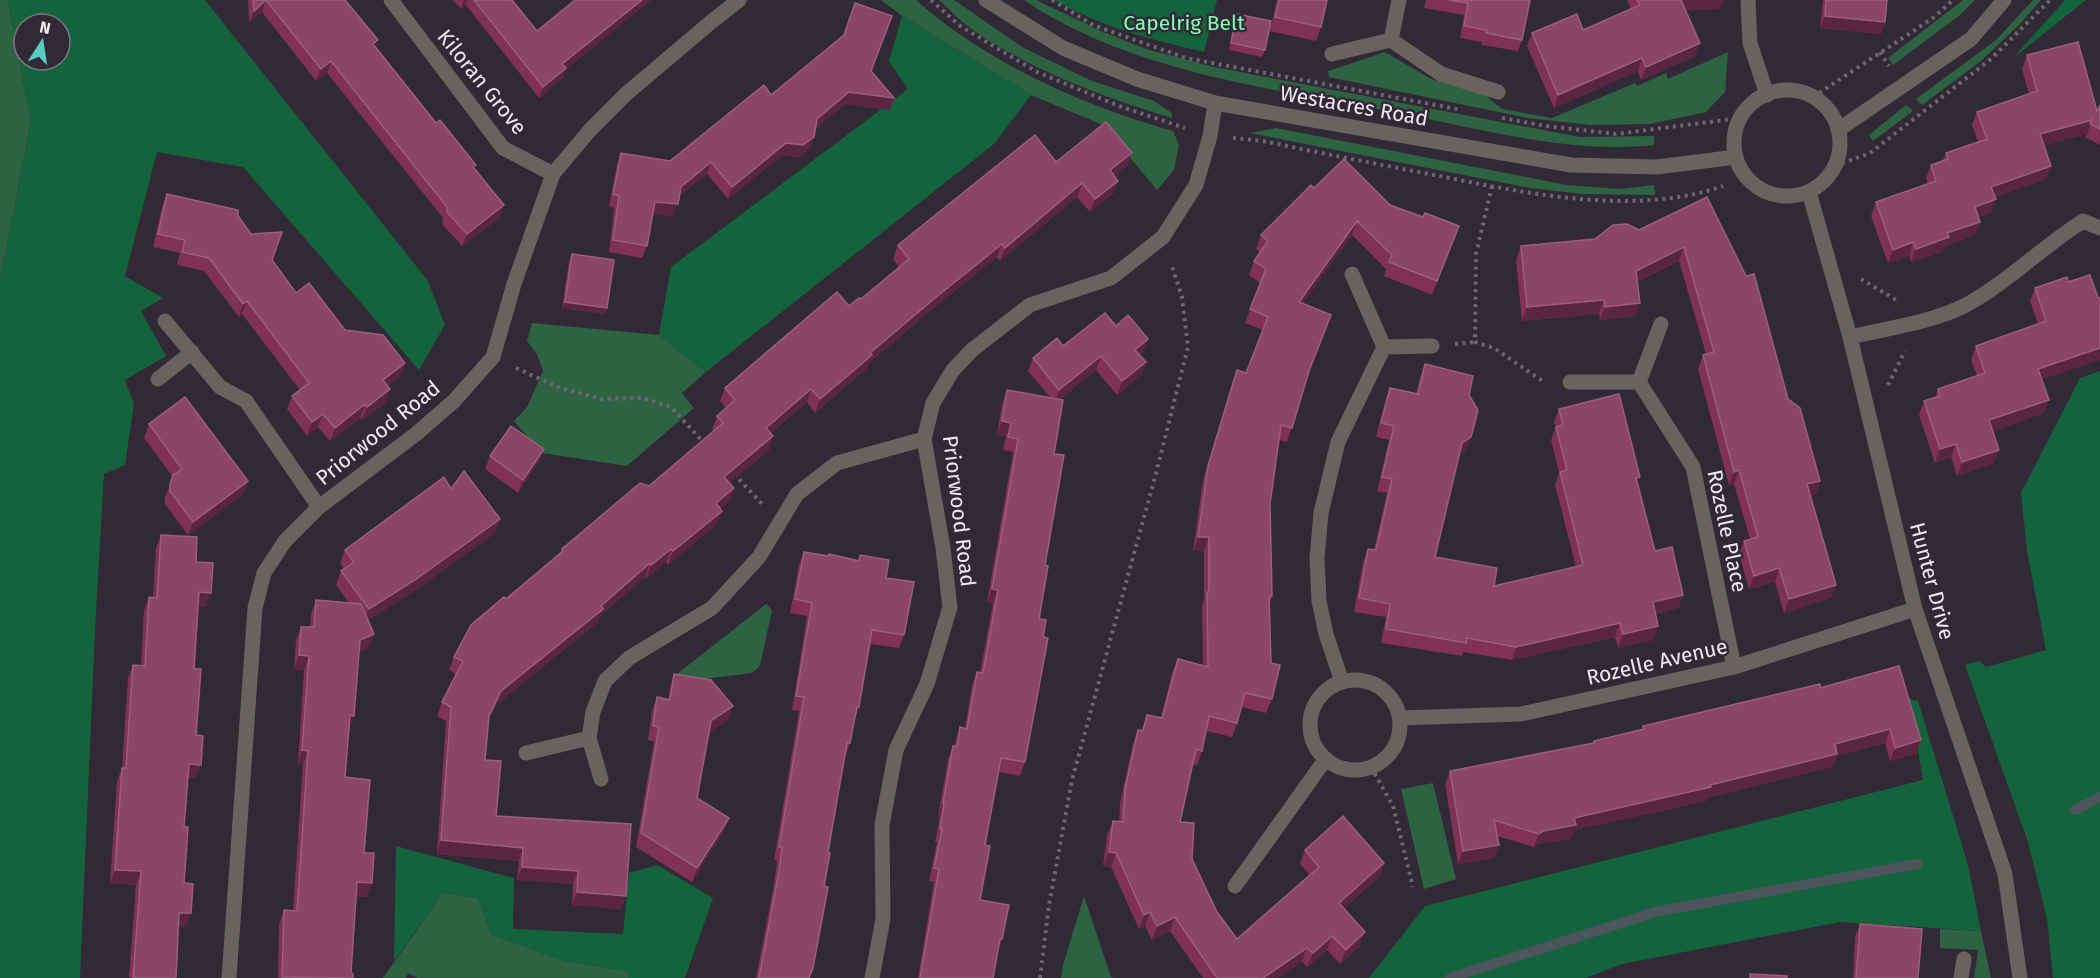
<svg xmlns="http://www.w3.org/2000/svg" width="2100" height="978" font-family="'Fira Sans',sans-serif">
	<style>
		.green { fill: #2d6243 }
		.forest { fill: #15633c; fill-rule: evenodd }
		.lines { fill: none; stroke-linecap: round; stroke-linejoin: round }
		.stream { stroke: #4c555b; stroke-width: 10 }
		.path { stroke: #6e6772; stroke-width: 4; stroke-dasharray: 3 4.5; stroke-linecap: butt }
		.minor { stroke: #69625e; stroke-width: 15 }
		.wall { fill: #7f3156 }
		.shaded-wall { fill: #5a2542 }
		.building { fill: #8b4567; stroke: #9b5f7d; stroke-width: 1.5 }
		.labels { text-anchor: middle; stroke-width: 5; stroke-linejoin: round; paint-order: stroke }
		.park-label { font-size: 21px; fill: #82ffb7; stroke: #312935 }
		.street-label { font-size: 21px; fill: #f1ebf4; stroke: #312935 }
	</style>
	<rect width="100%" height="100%" fill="#312935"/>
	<g class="green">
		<polygon points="0,0 8,0 31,122 0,281"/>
		<path d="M881 0H916C987 63 1083 106 1173 131L1179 145 1174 170 1157 190 1103 125 1031 95 902 16Z"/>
		<path d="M939 0H954L1024 48 1092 81 1154 101 1172 113V118C1101 96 1032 71 970 28 959 20 949 9 939 0Z"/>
		<path d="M1024 0H1036L1101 31 1146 49 1214 67 1580 137 1654 136V145C1570 154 1486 130 1403 114 1277 89 1133 74 1024 0Z"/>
		<polygon points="1963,0 1975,0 1960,15 1893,65 1888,58"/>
		<polygon points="2033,0 2041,0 2019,25 1981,61 1922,105 1916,99 1996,40"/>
		<polygon points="1385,52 1431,79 1482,93 1502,109 1552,118 1635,83 1637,86 1666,73 1668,79 1728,52 1725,92 1706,112 1650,124 1591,125 1527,118 1329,77 1328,71"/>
		<polygon points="1906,105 1913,111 1873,141 1869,135"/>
		<polygon points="1276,128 1567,185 1621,189 1654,185 1655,195 1583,194 1530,188 1250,133"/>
		<polygon points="532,323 659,335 706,372 682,393 694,408 627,466 542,453 514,421 527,407 543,371 537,354 527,341"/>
		<polygon points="766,604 772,610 761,661 759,667 752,673 696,680 677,674"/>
		<polygon points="1433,783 1456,879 1424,889 1401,789"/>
		<polygon points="443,893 478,898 491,934 564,961 630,971 628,978 417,978 408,973 406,978 383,978"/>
		<polygon points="1084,896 1111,977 1113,978 1061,978 1063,965"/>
		<polygon points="1940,929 1981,931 1991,978 1974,978 1978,950 1940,948"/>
	</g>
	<g class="forest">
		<path d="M8 0H205L428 281 445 325 419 370 243 167 157 152 125 276 163 298 141 311 166 356 125 380 134 404 125 465 104 474 95 630 80 978H0V281L31 122ZM24 24H60V60H24Z"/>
		<path d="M1055 0H1217L1204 52C1153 40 1100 27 1055 0Z"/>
		<polygon points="2065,0 2086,0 2012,59"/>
		<polygon points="902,16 1031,95 994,144 706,372 659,335 671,267 908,89 889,61"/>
		<polygon points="2100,371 2100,978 2053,978 2047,919 2028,842 1965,665 1979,661 1986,667 2046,650 2027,551 2021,493 2080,378"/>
		<polygon points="1909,699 1918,701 1968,865 1981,931 1840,922 1622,964 1586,978 1369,978 1425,906 1923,780"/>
		<polygon points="396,846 514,878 513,929 623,934 629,873 657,865 713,898 685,978 628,978 629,971 564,961 491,934 478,898 443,893 394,961"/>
	</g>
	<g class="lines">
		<g class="stream">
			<polyline points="2075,810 2100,797"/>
			<polyline points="1450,978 1655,912 1917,864"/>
		</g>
		<g class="path">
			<polyline points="931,0 960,26 1037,72 1119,106 1185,128"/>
			<polyline points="1052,0 1093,25 1186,58 1462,110"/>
			<polyline points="1880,52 1889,66"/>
			<polyline points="1813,97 1933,18 1953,0"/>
			<polyline points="1502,118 1546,126 1616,134 1740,118"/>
			<path d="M1233 138 1263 141C1320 153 1377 164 1434 175 1524 193 1634 217 1723 186"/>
			<polyline points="1835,166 1870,153 1991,59 2050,0"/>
			<polyline points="1492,186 1476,254 1475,342 1494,348 1544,382"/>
			<polyline points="1861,279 1898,301"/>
			<polyline points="1455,344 1475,342"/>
			<polyline points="516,368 560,388 602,399 643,398 671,407 704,443"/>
			<polyline points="1888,385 1905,351"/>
			<polyline points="734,474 762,504"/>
			<polyline points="1371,767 1393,806 1413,887"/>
			<polyline points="1040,978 1049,905 1072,780 1155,477 1188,347 1182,297 1171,263"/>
		</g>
		<g class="minor">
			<polyline points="391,0 503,148 553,174"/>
			<polyline points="986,0 1063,48 1137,79 1215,103 1571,165 1657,167 1736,157"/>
			<polyline points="1399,0 1391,40 1441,74 1498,92"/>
			<polyline points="1748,0 1750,43 1767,95"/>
			<polyline points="1332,54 1391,40"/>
			<circle cx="1787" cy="143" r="53"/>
			<polyline points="1838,130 1971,39 2004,0"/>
			<polyline points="1809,192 1850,337 1915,609 2005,874 2020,978"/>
			<polyline points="1352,274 1384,347"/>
			<polyline points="165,321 220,387 246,401 319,507"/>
			<path d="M1850 337C1888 328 1931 323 1966 305 2008 282 2042 247 2083 221L2100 228"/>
			<polyline points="158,379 192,352"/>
			<polyline points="1570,382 1639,382 1693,467 1734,667"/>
			<polyline points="1639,382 1661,324"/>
			<circle cx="1355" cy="725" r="45"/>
			<polyline points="1342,682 1326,634 1319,601 1317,558 1321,513 1338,442 1384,347 1432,346"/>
			<polyline points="1400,718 1521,714 1734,667 1915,609"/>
			<polyline points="526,753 589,738"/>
			<polyline points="601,779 589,738 593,712 605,681 629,658 712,608 759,557 797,494 837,463 924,439"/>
			<polyline points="1235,886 1325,760"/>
			<polyline points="229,978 255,608 264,573 285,541 319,507 416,434 454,401 493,357 514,284 553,174 590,130 626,94 711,22 739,0"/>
			<polyline points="872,978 883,919 882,825 896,750 927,684 950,607 943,548 924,439 933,403 953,370 972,350 1030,305 1111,278 1163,237 1196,185 1210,136 1215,103"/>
			<polyline points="1961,978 1964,959"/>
		</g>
	</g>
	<g class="wall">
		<polygon points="248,0 345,0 375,46 436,123 475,169 500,217 462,246 442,224 443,218 327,73 316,81 262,12 249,22"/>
		<polygon points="453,0 512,0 537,31 575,0 651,0 566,69 562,79 539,98 466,5 461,9"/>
		<polygon points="1277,0 1327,0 1321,27 1316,41 1270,31"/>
		<polygon points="1426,0 1530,0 1522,40 1518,51 1482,45 1482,42 1460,38 1464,15 1424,8"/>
		<polygon points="1627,0 1724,0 1720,9 1685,10 1695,56 1641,80 1638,71 1554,108 1527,46 1532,33 1583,30 1631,9"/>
		<polygon points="1823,0 1887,0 1885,22 1881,34 1820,28"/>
		<polygon points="1237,14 1265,50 1262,57 1229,50 1234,21"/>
		<polygon points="2027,55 2097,111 2100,106 2100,145 2085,137 2087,134 2044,145 2046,179 1995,197 1996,199 1991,213 1979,217 1975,235 1946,246 1944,251 1911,262 1909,256 1888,263 1871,216 1876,202 1928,184 1926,178 1931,165 1943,160 1946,153 1978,142 1972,125 1977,112 2029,94 2022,69"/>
		<polygon points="871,71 894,98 890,110 845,104 815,129 810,148 799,157 782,155 728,199 707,174 679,196 673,216 653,214 647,246 642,258 609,252 614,208 609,206 617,165 621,153 670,161 771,95"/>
		<polygon points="1132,153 1127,166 1114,176 1113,194 1090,212 1077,197 1000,261 997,257 930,311 869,363 867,368 815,413 807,402 771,433 769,450 729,483 734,488 729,502 720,509 717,524 668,565 666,562 646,579 645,577 601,615 598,622 496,705 488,720 485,760 496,816 631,824 621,909 572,905 573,884 517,880 519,861 437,854 446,721 437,716 442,702 456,674 449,670 454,657 560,553 562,549 649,486 714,431 712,429 717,416 726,408 720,401 725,388 861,299 899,267 893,259 898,245 1056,162"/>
		<polygon points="1314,188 1390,205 1423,217 1459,226 1432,295 1384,276 1386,269 1352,235 1303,303 1308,375 1287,442 1279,440 1270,504 1272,596 1270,604 1272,699 1266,713 1241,707 1237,723 1232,737 1206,731 1202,751 1197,765 1192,764 1180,822 1192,859 1217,912 1237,939 1310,875 1300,864 1305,850 1384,863 1379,877 1344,908 1360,946 1340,964 1327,950 1307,967 1302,961 1278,978 1203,978 1170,931 1152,940 1145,926 1139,929 1111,867 1103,866 1107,835 1113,821 1119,822 1120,803 1133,744 1138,730 1141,731 1147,715 1161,718 1172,673 1178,659 1203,665 1202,606 1204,599 1204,551 1193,551 1203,480 1232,384 1237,370 1246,373 1263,330 1245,323 1260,283 1249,275 1254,261 1260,252 1256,249 1261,235"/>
		<polygon points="167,194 238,216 296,293 345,330 400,377 387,386 385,403 362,420 360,418 330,441 318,427 307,436 287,409 292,396 300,390 242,314 239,317 204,271 177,265 180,253 153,247 162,207"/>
		<polygon points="1707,197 1820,481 1816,494 1810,496 1836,585 1831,598 1784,613 1775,582 1749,589 1739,554 1744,541 1750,539 1734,484 1729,485 1698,369 1703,355 1706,354 1679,261 1637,282 1640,303 1635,316 1600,320 1599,314 1522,321 1516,260 1521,246 1595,239 1639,230"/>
		<polygon points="572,254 607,308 605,314 562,308 569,261"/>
		<polygon points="2068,282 2098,298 2100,298 2100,360 2042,379 2044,413 1993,431 1994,463 1957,476 1951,457 1935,463 1919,415 1924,401 1935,397 1938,389 1977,376 1971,360 1976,346 2038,324 2030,301 2035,288"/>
		<polygon points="1116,326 1143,353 1140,355 1146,362 1141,375 1117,395 1096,370 1060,399 1054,454 1045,565 1039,619 1043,637 1025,762 1020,776 999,772 985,845 980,900 1002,939 997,953 993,978 918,978 934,882 929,881 937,842 935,842 940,817 938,817 948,759 953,746 954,746 960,727 965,728 972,685 977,672 980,673 993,603 987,602 1013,452 1003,450 1006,436 997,435 1002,404 1007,390 1050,397 1028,371 1033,358"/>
		<polygon points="1425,364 1469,395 1471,437 1466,450 1459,455 1435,557 1494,586 1576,567 1555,485 1559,473 1551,440 1556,427 1554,422 1559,409 1638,483 1655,551 1683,595 1678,608 1655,614 1658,626 1653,640 1618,648 1615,637 1512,660 1463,652 1462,656 1381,643 1386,617 1354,612 1363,562 1368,549 1374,550 1387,493 1377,491 1389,440 1376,437 1385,401 1390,388 1416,394 1420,378"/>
		<polygon points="149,424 248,481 243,494 188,535 165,504 165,497 173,477 144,438"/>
		<polygon points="490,456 539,462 518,493 485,469"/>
		<polygon points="451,489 495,533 410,594 368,620 374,634 369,647 359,652 349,729 345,777 364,853 367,897 356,896 351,972 353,978 278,978 279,924 284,910 293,911 303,764 298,764 304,670 294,669 296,640 301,627 310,627 311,614 316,600 349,603 336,585 341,571 344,569 340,563 345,550"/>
		<polygon points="161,535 196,562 206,607 198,606 194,669 196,778 188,778 184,827 184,883 191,913 186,927 178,926 176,978 129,978 136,885 110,883 117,781 122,768 128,678 133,665 141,665 144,611 149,597 153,597 156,548"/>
		<polygon points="804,552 858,560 860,555 886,578 904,635 899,648 870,644 859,707 854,719 850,743 845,757 828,852 824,886 810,978 756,978 774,884 777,861 774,860 799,711 792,710 807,616 790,613 799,565"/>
		<polygon points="674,674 728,720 708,733 697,798 724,831 692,882 636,847 654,741 648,740 652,711 657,697 668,699 670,687"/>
		<polygon points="1820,688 1921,740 1916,754 1890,761 1885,743 1837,756 1832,767 1707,798 1706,801 1574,830 1571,839 1538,844 1534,847 1497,836 1499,845 1494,858 1458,864 1445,784 1450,771 1593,743 1594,741 1642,730 1643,726"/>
		<polygon points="1860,924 1918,978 1853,978 1855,937"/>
	</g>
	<g class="shaded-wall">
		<polygon points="266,0 262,12 249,22 254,11"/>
		<polygon points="464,0 467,0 466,5 461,9"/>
		<polygon points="642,0 651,0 566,69 562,79 539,98 543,87 562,64"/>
		<polygon points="1679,0 1724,0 1720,9 1675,10"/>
		<polygon points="1825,16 1885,22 1881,34 1820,28"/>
		<polygon points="1700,43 1695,56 1641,80 1646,67"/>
		<polygon points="1642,58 1638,71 1554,108 1558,95"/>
		<polygon points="331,61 327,73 316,81 321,69"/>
		<polygon points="849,92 894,98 890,110 845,104 812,131 817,119"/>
		<polygon points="2092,120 2087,134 2035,148 2040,134"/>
		<polygon points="814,137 810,148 799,157 782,155 728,199 732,187 786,143"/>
		<polygon points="1132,153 1127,166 1105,184 1110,170"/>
		<polygon points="711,162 707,174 676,198 681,187"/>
		<polygon points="2051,166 2046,179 1987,200 1991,187"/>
		<polygon points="1118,181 1113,194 1090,212 1095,199"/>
		<polygon points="1082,183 1077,197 1000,261 1005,248"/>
		<polygon points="1996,199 1991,213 1970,220 1975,207"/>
		<polygon points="655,202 678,204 673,216 651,214"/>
		<polygon points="504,205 500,217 462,246 467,234"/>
		<polygon points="1357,221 1352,235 1294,316 1299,302"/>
		<polygon points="1980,222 1975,235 1946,246 1944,251 1911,262 1916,249 1947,233"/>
		<polygon points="1913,242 1909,256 1888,263 1893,250"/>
		<polygon points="1002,244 997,257 930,311 869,363 867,368 815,413 820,399 870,353 935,298"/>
		<polygon points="1684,247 1679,261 1631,285 1636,271"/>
		<polygon points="1604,300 1599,314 1522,321 1527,307"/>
		<polygon points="247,301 242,314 239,317 243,304"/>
		<polygon points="565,302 607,308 605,314 562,308"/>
		<polygon points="1640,303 1635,316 1600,320 1605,307"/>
		<polygon points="1148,339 1143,353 1130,363 1135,350"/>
		<polygon points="2100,348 2100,360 2034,382 2038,369"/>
		<polygon points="1101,356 1096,370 1055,404 1059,390"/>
		<polygon points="1146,362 1141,375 1117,395 1122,381"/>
		<polygon points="405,363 400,377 378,393 383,380"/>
		<polygon points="390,389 385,403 362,420 367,407"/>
		<polygon points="811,389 807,402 761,441 766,428"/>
		<polygon points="2049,400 2044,413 1984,434 1989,420"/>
		<polygon points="365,404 360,418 330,441 335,428"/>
		<polygon points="323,414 318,427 307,436 312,422"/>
		<polygon points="1002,421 1011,423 1006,436 997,435"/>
		<polygon points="773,436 769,450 720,491 724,477"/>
		<polygon points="1471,437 1466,450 1457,457 1462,443"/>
		<polygon points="1956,444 1951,457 1935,463 1940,449"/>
		<polygon points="544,449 539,462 518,493 523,480"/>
		<polygon points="1999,450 1994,463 1957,476 1962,462"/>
		<polygon points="1739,470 1734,484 1729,485 1734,472"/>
		<polygon points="248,481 243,494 188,535 193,522"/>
		<polygon points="1820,481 1816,494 1802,498 1807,484"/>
		<polygon points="734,488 729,502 711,517 716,503"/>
		<polygon points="722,511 717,524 668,565 673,551"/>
		<polygon points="500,519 495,533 410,594 364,623 369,609"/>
		<polygon points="1198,537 1209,537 1204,551 1193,551"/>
		<polygon points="671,549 666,562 646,579 651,565"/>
		<polygon points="650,563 645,577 601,615 598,622 496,705 484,729 489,716 501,691"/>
		<polygon points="1779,568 1775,582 1749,589 1754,576"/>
		<polygon points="1836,585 1831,598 1784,613 1789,599"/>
		<polygon points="992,589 998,590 993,603 987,602"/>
		<polygon points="199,592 211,593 206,607 194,606"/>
		<polygon points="1683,595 1678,608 1648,615 1653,602"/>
		<polygon points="1620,623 1615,637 1512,660 1516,647"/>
		<polygon points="1658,626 1653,640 1618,648 1623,634"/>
		<polygon points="374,634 369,647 355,654 360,640"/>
		<polygon points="299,655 309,656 304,670 294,669"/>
		<polygon points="733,706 728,720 706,735 711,721"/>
		<polygon points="350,715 354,716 349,729"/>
		<polygon points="1890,729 1885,743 1837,756 1832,767 1707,798 1706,801 1574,830 1571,839 1538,844 1534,847 1539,834 1574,818 1710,785 1835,744"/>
		<polygon points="1921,740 1916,754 1890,761 1895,748"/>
		<polygon points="302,750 308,751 303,764 298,764"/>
		<polygon points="189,764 201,765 196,778 184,777"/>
		<polygon points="943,803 944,803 940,817 938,817"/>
		<polygon points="729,818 724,831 692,882 697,868"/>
		<polygon points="441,840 523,848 519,861 437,854"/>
		<polygon points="1499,845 1494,858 1458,864 1463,851"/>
		<polygon points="1109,852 1116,853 1111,867 1103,866"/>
		<polygon points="1384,863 1379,877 1334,917 1339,903"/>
		<polygon points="522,867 578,871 573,884 517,880"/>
		<polygon points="115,870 141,871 136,885 110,883"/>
		<polygon points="357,882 372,883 367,897 352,895"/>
		<polygon points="577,892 626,896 621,909 572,905"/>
		<polygon points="1150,912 1145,926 1139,929 1144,915"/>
		<polygon points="179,913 191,913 186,927 174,926"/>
		<polygon points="1175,917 1170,931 1152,940 1157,926"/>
		<polygon points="1365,932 1360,946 1340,964 1346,950"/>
		<polygon points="1332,936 1327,950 1307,967 1313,953"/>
		<polygon points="1307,948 1302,961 1278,978 1263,978"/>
	</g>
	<g class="building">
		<polygon points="253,0 345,0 378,40 373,44 436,123 440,120 476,165 473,167 504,205 467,234 447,212 447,207 331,61 321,69 266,0 254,11"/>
		<polygon points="474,0 512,0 537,31 575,0 642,0 562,64 566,68 543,87"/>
		<polygon points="1279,0 1327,0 1321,27 1275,17"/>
		<polygon points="1449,0 1530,0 1522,40 1486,33 1487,30 1464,26 1468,3"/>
		<polygon points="1637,0 1681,0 1700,43 1646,67 1642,58 1558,95 1532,33 1577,14 1583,30 1640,5"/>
		<polygon points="1826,0 1887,0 1885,22 1825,16"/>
		<polygon points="855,3 892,16 871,71 894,98 849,92 817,119 814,137 803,145 786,143 732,187 711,162 681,187 678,204 655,202 647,246 613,240 619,196 613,194 621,153 670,161 764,85 771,95 844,35"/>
		<polygon points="1237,14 1271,21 1265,50 1231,43"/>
		<polygon points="2078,42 2097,111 2100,106 2100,129 2090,124 2092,120 2040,134 2051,166 1991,187 1996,199 1975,207 1980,222 1947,233 1949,237 1916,249 1913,242 1893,250 1876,202 1936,181 1931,165 1948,159 1946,153 1987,139 1977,112 2037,91 2027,55"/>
		<polygon points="1106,122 1132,153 1110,170 1118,181 1095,199 1082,183 1005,248 1002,244 935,298 870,353 872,355 820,399 811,389 766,428 773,436 724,477 734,488 716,503 722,511 673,551 671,549 651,565 650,563 601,606 603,609 501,691 489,716 485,760 501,761 496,816 631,824 626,896 577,892 578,871 522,867 523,848 441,840 451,707 442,702 463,661 454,657 471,625 504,597 506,599 563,551 562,549 640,483 649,486 723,423 717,416 735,400 725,388 837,292 849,306 859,298 861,299 909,259 898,245 1035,135 1056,162"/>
		<polygon points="1344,159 1390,205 1423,217 1425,213 1459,226 1437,281 1389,262 1392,255 1357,221 1299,302 1331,315 1309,371 1292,428 1281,425 1270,504 1272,596 1269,597 1271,663 1280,665 1272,699 1245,693 1237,723 1209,716 1202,751 1196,749 1180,822 1194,823 1192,859 1217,912 1237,939 1319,867 1305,850 1343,816 1384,863 1339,903 1365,932 1346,950 1332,936 1313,953 1307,948 1263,978 1217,978 1175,917 1157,926 1150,912 1144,915 1116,853 1109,852 1113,821 1123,822 1125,789 1138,730 1143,731 1147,715 1162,718 1178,659 1208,667 1207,592 1209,592 1209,537 1198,537 1208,466 1237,370 1246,373 1268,317 1250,309 1266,269 1254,261 1268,241 1261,235 1311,185 1314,188"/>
		<polygon points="167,194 238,210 238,216 251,234 282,232 272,260 296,293 309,283 345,330 383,335 405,363 383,380 390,389 367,407 365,404 335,428 323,414 312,422 292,396 309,383 247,301 243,304 209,258 182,252 185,240 158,234"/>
		<polygon points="1707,197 1746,276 1754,274 1788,399 1800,408 1820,481 1807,484 1836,585 1789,599 1779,568 1754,576 1744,541 1758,537 1739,470 1734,472 1703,355 1714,352 1684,247 1636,271 1640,303 1605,307 1604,300 1527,307 1521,246 1595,239 1613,225 1627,224 1639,230"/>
		<polygon points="572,254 614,260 607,308 565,302"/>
		<polygon points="2090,275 2098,298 2100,298 2100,348 2038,369 2049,400 1989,420 1999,450 1962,462 1956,444 1940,449 1924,401 1940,396 1938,389 1985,373 1976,346 2046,321 2035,288 2067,277 2068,282"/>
		<polygon points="1105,313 1116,326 1128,315 1148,339 1135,350 1146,362 1122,381 1101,356 1059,390 1033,358 1057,338 1063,346"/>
		<polygon points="1425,364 1473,376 1469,395 1478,410 1471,437 1462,443 1435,557 1497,568 1494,586 1583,565 1560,472 1567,470 1556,427 1563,425 1559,409 1619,394 1640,477 1636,478 1655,551 1672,547 1683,595 1653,602 1658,626 1623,634 1620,623 1516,647 1467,638 1466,643 1386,629 1390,604 1359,598 1368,549 1376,550 1392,479 1382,477 1394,426 1381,423 1390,388 1418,394"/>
		<polygon points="1007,390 1063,400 1054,454 1064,455 1045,565 1048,566 1039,619 1046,620 1043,637 1048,638 1025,762 1001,758 985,845 990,846 980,900 1009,905 1002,939 1000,939 993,978 920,978 939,869 934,868 942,829 940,828 944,803 943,803 953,746 957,747 960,727 967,729 977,672 983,673 998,590 992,589 1018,439 1008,437 1011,423 1002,421"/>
		<polygon points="185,397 248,481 193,522 170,491 170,484 173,475 182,469 149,424"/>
		<polygon points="511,426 544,449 523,480 490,456"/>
		<polygon points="464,471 500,519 415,580 369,609 341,571 354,562 345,550 444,477 451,489"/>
		<polygon points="161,535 197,537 196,562 213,563 211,593 199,592 194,669 201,669 196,735 203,736 201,765 189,764 184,827 188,827 184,883 193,884 191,913 179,913 176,978 133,978 141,871 115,870 122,768 126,768 133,665 145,666 149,597 157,598"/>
		<polygon points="804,552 829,556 829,554 859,561 860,555 889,560 886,578 914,582 904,635 872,630 859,707 857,707 850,743 847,743 828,852 830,853 824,886 828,887 813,968 809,978 759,978 779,871 782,847 779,847 804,697 796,696 812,603 795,599"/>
		<polygon points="316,600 361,604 374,634 360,640 354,716 350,715 345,777 370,780 364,853 374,853 372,883 357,882 351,972 353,974 353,978 282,977 284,910 297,911 308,751 302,750 309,656 299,655 301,627 314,627"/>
		<polygon points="1899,666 1921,740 1895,748 1890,729 1835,744 1837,754 1710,785 1711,787 1574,818 1576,825 1543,831 1539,834 1494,820 1499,845 1463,851 1450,771 1594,743 1594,741 1644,729 1643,726 1820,684 1820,688"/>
		<polygon points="674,674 711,680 733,706 711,721 697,798 729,818 697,868 641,833 659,727 653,726 657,697 670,700"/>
		<polygon points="1860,924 1922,929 1918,978 1856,978"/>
		<polygon points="1750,974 1787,976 1787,978 1750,978"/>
	</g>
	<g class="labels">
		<g class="park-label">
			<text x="1184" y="30">Capelrig Belt</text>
		</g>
		<g class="street-label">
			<text transform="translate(482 82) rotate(51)" y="7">Kiloran Grove</text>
			<text transform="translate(1354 106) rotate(10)" y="7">Westacres Road</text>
			<text transform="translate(378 433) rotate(-39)" y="7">Priorwood Road</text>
			<text transform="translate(959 511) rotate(83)" y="7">Priorwood Road</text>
			<text transform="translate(1727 531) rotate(78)" y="7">Rozelle Place</text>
			<text transform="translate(1932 581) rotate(75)" y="7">Hunter Drive</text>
			<text transform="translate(1657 662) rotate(-13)" y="7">Rozelle Avenue</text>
		</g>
	</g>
	<g transform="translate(42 42) rotate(12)"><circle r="28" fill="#312935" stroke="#7e7781" stroke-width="1.5"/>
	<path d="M0-4.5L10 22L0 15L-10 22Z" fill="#56cec4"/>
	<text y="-9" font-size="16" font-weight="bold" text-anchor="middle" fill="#f1ebf4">N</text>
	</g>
</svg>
